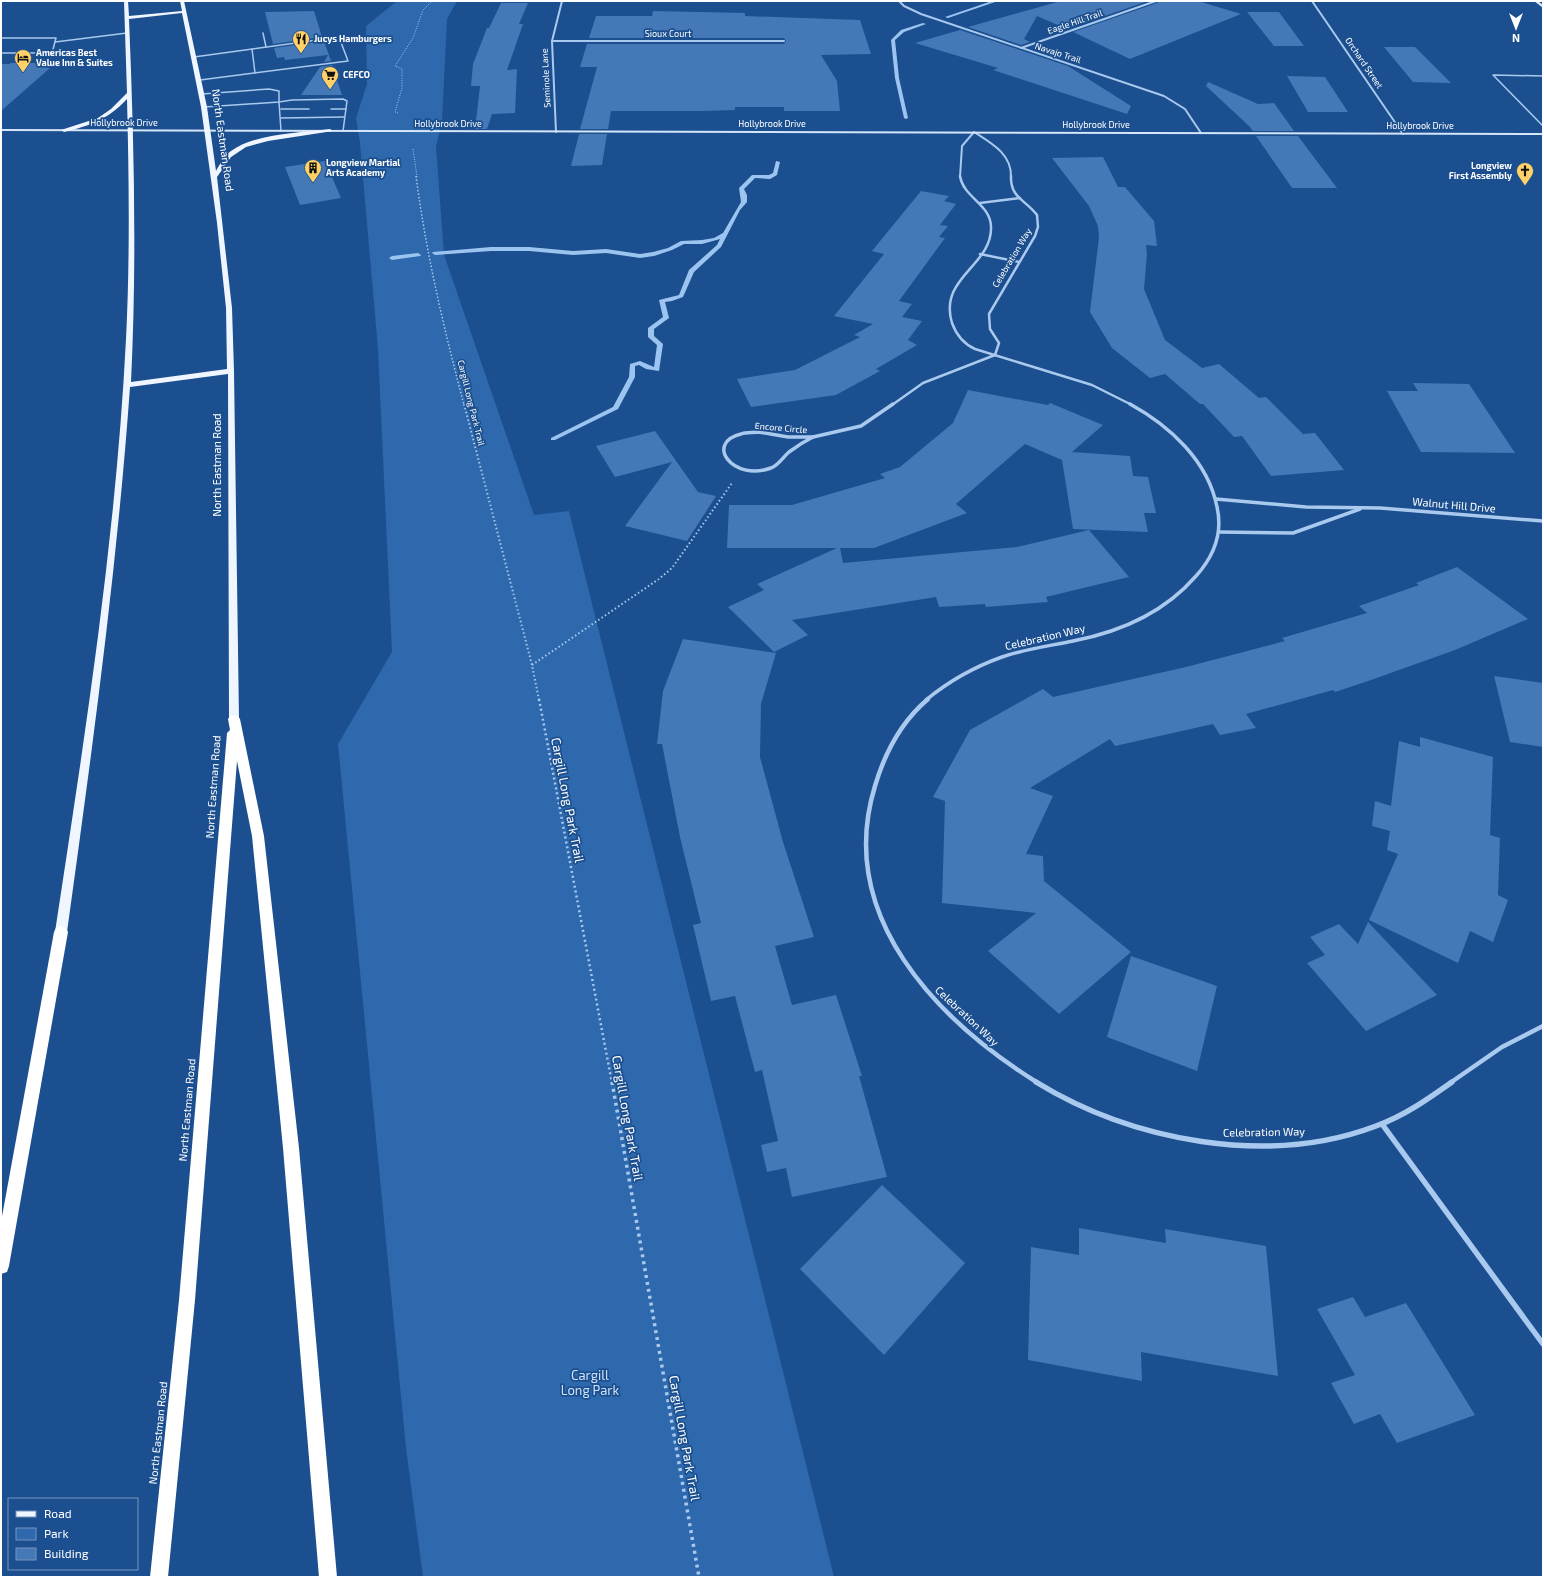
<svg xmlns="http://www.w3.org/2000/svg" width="1544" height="1578" font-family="'Exo 2',sans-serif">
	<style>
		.green { fill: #2e69ad }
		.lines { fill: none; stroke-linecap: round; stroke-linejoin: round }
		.stream { fill: #9cc4f0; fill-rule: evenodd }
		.building { fill: #4478b7 }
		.path-far4 { stroke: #a9c9ee; stroke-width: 1; stroke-dasharray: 1 1.5; stroke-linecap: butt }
		.path-far3 { stroke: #a9c9ee; stroke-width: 1.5; stroke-dasharray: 1.5 2; stroke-linecap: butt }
		.path-far2 { stroke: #a9c9ee; stroke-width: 2; stroke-dasharray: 1.5 2.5; stroke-linecap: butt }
		.path-far1 { stroke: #a9c9ee; stroke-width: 2.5; stroke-dasharray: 2 3; stroke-linecap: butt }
		.path { stroke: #a9c9ee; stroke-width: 3.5; stroke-dasharray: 3 4; stroke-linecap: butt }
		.lane { stroke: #a9c9ee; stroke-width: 1.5 }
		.street-far4 { stroke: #a9c9ee; stroke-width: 2 }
		.street-far3 { stroke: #a9c9ee; stroke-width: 2.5 }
		.street-far2 { stroke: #a9c9ee; stroke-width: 3.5 }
		.street-far1 { stroke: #a9c9ee; stroke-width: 4.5 }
		.street { stroke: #a9c9ee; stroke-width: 5.5 }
		.secondary { fill: #d6e6fa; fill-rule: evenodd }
		.primary { fill: #f0f6ff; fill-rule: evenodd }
		.highway { fill: #fff; fill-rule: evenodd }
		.labels { text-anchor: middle; stroke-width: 3.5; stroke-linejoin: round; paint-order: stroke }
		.far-street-label { font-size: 9px; fill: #fff; stroke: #1b4f8f }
		.far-poi-label { font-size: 9px; font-weight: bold; fill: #fff; stroke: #1b4f8f; text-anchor: start }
		.street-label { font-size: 11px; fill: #fff; stroke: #1b4f8f }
		.near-street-label { font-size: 13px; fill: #fff; stroke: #1b4f8f }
		.near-park-label { font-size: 13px; fill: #cfe3fa; stroke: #1b4f8f }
	</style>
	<rect width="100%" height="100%" fill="#1b4f8f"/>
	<polygon class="green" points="397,1 457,1 447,19 442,121 436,147 444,255 534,515 569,511 834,1577 423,1577 406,1448 338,744 392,652 378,349 360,143 356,118 367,84 366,26"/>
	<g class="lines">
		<g class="stream">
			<polygon points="992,1 998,1 948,18 945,17"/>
			<polygon points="923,23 926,24 904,32 895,40 899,78 908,118 906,119 904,118 895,78 891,40 901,30"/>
			<polygon points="776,161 780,162 777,175 770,179 755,178 744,189 747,195 747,202 740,210 721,247 694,272 683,297 672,301 665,302 669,318 654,329 654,336 663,344 659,371 646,369 639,365 635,366 635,377 618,409 555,440 551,440 551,438 613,407 629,377 630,364 640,361 654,367 657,345 648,337 648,328 663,317 659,300 679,295 689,270 717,245 720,239 702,244 684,244 672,250 654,256 640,258 606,253 573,255 529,251 491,251 435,255 432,253 433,252 491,247 529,247 573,251 606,249 640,254 653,252 668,248 681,241 702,240 714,238 723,233 741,202 739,188 752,175 769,175 773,173"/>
			<polygon points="418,253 421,255 420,256 392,260 389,258 392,256"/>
		</g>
	</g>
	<g class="building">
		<polygon points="1061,1 1148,1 1067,29 1037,16 1024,39 1030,42 1021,45 968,27"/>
		<polygon points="1158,1 1198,1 1241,14 1130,59 1073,32 1157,3"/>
		<polygon points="501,3 528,3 519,24 523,24 507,70 517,69 515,113 492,114 487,129 475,129 480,86 471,86 473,64 487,28 489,28"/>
		<polygon points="314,11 322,37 273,44 265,12"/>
		<polygon points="653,11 745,13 745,16 860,20 871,54 821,55 837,81 840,111 784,111 784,107 735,107 735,110 703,111 611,111 608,129 580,129 597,67 580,67 587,44 784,44 786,41 784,38 589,38 596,16 652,16"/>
		<polygon points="1247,12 1279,12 1304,46 1274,46"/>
		<polygon points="960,30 1068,66 1131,106 1127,114 993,70 998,68 915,43"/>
		<polygon points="324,41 331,61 324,62 328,55 285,60 284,57 277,58 274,48"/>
		<polygon points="1384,47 1415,47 1451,83 1413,82"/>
		<polygon points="11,63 53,63 47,68 50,68 1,111 1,64 9,64"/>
		<polygon points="332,65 342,95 301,95 320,67"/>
		<polygon points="1287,76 1325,77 1348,112 1308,112"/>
		<polygon points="1208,82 1258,104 1274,103 1294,131 1253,131 1249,126 1206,86"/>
		<polygon points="579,134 607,134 602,165 571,166"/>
		<polygon points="1256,136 1298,136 1337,188 1292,188"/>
		<polygon points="1103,157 1118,187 1125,187 1154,221 1157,246 1146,245 1147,254 1144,289 1165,340 1202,368 1219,364 1259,398 1266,397 1303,434 1315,433 1344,470 1271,476 1242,436 1234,437 1203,404 1200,404 1165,374 1150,378 1112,348 1090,312 1099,237 1098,226 1089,206 1052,158"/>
		<polygon points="325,161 341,198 300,205 285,167"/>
		<polygon points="921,191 949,196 944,201 956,204 940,225 948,226 939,237 945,238 899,301 912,304 902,317 922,321 908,340 917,345 876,369 880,371 836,395 751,407 737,379 795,370 860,337 854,335 873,324 834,316 884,254 872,251"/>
		<polygon points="1413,383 1469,384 1515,453 1421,452 1387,391 1418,391"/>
		<polygon points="968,390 1048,405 1050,403 1103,425 1072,452 1130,456 1133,476 1148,477 1156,513 1144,513 1148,532 1073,529 1062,460 1025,444 956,504 967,513 874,548 840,548 843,563 1017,547 1089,530 1129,577 1046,597 1048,602 986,607 985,604 939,607 936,597 792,620 808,635 774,652 728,607 764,590 757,584 837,548 727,548 729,505 792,505 885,478 880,474 900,467 953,423"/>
		<polygon points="655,431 698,492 716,496 687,541 625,526 672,462 615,477 596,446"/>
		<polygon points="1457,567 1528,619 1455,650 1371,680 1335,692 1333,690 1246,714 1256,728 1220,735 1213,724 1115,746 1110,739 1030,788 1053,796 1026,854 1043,856 1044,881 1131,952 1059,1014 988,951 1036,913 942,903 945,801 933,797 970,730 1043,689 1053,697 1186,667 1285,641 1282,638 1367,613 1359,606 1419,585 1416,583"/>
		<polygon points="683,639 776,653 761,704 760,757 783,842 814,937 775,946 792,1005 836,995 862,1076 859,1076 887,1177 792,1197 786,1168 767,1172 761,1145 778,1141 762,1070 755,1072 735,996 711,1001 693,925 701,923 680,837 662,744 657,744 663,691"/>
		<polygon points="1494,676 1543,683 1543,747 1510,742"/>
		<polygon points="1420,737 1493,757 1490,835 1500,838 1498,895 1508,900 1493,942 1470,931 1458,963 1369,920 1398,854 1387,850 1390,831 1372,826 1375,801 1391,806 1399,741 1420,747"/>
		<polygon points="1368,922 1437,995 1366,1031 1307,963 1325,955 1310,937 1339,924 1358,944"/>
		<polygon points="1131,956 1217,986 1197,1071 1107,1037"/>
		<polygon points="882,1185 965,1263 884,1355 800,1269"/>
		<polygon points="1079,1228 1166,1243 1165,1229 1266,1246 1278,1376 1141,1352 1142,1381 1028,1360 1031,1247 1079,1255"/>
		<polygon points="1353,1297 1365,1317 1406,1303 1475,1415 1397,1443 1380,1414 1354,1424 1331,1383 1355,1375 1317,1309"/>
	</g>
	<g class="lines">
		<g class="path-far4">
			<polyline points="398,113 395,112 402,88 402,69 395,66 413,38 423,10 432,1"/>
			<polyline points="413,149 417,177"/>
		</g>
		<path class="path-far3" d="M416 176C426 253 444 329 464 405"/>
		<g class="path-far2">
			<polyline points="464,404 532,665 539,700"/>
			<polyline points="532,665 659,579 672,568 732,483"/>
		</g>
		<polyline class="path-far1" points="539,699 612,1083"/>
		<polyline class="path" points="612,1082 699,1577"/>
		<g class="lane">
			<polyline points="263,33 266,47"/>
			<polyline points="1,38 56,38 52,53 1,53"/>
			<polyline points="55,42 127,33"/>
			<polyline points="252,49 255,73"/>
			<polyline points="194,57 339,37 348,61 200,80"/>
			<polyline points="1543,76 1493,75 1543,126"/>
			<polyline points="202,94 269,89 279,91 279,102 204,107"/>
			<polyline points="281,109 309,109"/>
			<polyline points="331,109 346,109"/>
			<polyline points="281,118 344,117"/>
			<polyline points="281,131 279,102 292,100 343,99 347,101 343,131"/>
		</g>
		<g class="street-far4">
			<polyline points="899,1 904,6 921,14 1164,96 1185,109 1201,133"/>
			<polyline points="1312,1 1403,134"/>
			<polyline points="552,41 784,41"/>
			<polyline points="1021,48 1156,1"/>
			<polyline points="556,132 552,41 562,1"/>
			<path d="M960 177 962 146 974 132C991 143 1012 154 1011 177"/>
		</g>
		<g class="street-far3">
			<path d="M960 176C963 197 990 204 991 226 993 266 938 277 952 323 956 334 964 344 975 349L1092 385 1132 405"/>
			<polyline points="980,203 1020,198"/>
			<polyline points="980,254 1019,262"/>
			<path d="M995 355 999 343 990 329 989 314 1035 236 1038 227 1037 215C1026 200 1010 198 1011 176"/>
			<polyline points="892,405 923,383 995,355"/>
		</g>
		<g class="street-far2">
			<path d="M759 432 788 437H813C805 441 797 446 789 452 783 457 779 465 771 468 733 482 704 443 741 434 746 432 753 433 759 432Z"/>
			<polyline points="813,437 861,426 893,404"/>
			<polyline points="1216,499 1306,507 1380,508 1543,521"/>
			<polyline points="1219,532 1293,533 1360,509"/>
			<path d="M926 700C949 681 974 667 1002 657 1025 649 1049 646 1073 641 1120 632 1164 613 1196 576 1214 556 1223 533 1217 507 1208 461 1170 426 1130 404"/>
		</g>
		<g class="street-far1">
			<path d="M928 699C901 722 885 752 875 786 835 916 937 1020 1038 1083"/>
			<polyline points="1450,1083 1502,1047 1543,1026"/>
		</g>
		<g class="street">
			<path d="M1036 1082C1132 1141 1268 1167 1376 1126 1404 1116 1428 1099 1452 1082"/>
			<polyline points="1382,1124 1543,1344"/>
		</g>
		<g class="secondary">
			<polygon points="1534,1 1538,1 1543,5 1543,8"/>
			<polygon points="1,129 1543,133 1543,135 1,131"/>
		</g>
		<path class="primary" d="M124 1H128L129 16 182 11 180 1H184L207 107 216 171C220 164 224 156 231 151 256 133 300 133 330 129L333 131 268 141 246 147 231 157 217 177 232 308 234 371 239 719 237 721H231L229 719 228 374 130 387C117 569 92 751 67 932L65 935 61 937 57 935 55 932C85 735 116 538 126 339 130 259 129 179 127 99 107 120 92 125 64 132L61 130 98 118 111 109 127 93ZM182 13 201 107 217 223 226 308 227 369 131 382C137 261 134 140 129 19Z"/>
		<g class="highway">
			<polygon points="234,715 238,716 240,719 264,836 299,1148 337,1577 319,1577 283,1148 252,836 237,761 195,1300 168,1577 150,1577 179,1300 227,733 230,730 228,719 230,716"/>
			<polygon points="61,926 66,928 68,932 9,1266 7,1272 1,1274 1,1222 54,932 56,928"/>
		</g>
	</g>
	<defs>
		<symbol id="restaurant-pin" viewBox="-11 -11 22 30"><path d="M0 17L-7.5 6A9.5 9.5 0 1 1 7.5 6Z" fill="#ffd166" stroke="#1b4f8f"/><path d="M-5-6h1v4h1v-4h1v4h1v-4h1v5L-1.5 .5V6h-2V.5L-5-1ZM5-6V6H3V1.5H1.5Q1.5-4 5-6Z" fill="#111"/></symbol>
		<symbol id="hotel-pin" viewBox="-11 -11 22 30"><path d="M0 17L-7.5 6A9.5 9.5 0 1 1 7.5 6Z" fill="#ffd166" stroke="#1b4f8f"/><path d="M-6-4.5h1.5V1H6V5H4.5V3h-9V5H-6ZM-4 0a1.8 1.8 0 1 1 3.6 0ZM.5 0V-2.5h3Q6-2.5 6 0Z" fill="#111"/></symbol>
		<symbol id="supermarket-pin" viewBox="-11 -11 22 30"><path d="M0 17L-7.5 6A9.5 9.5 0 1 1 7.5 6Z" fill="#ffd166" stroke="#1b4f8f"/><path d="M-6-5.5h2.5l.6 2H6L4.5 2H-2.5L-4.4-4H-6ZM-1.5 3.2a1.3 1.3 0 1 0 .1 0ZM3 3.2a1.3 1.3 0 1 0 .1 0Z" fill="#111"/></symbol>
		<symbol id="building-pin" viewBox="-11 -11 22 30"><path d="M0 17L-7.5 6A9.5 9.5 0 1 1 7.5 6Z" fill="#ffd166" stroke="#1b4f8f"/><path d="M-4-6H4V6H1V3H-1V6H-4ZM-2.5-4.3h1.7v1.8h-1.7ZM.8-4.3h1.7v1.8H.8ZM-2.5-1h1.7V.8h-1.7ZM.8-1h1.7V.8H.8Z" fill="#111"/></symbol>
		<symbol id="church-pin" viewBox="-11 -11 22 30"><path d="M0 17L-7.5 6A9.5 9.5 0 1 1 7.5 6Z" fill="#ffd166" stroke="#1b4f8f"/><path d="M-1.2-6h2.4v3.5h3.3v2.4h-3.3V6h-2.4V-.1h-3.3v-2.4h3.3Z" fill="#111"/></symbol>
	</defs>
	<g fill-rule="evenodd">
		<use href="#restaurant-pin" x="291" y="29" width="20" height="27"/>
		<use href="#hotel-pin" x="13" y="48" width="20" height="27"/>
		<use href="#supermarket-pin" x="320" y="65" width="20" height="27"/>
		<use href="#building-pin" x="303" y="158" width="20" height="27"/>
		<use href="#church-pin" x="1515" y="161" width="20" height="27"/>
	</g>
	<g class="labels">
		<g class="far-street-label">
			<text transform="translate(1075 22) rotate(-19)" y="3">Eagle Hill Trail</text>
			<text x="668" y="37">Sioux Court</text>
			<text transform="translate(1058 53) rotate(18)" y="3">Navajo Trail</text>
			<text transform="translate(1364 63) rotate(56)" y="3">Orchard Street</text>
			<text transform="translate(546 78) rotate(-93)" y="3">Seminole Lane</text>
			<text x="124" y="126">Hollybrook Drive</text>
			<text x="448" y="127">Hollybrook Drive</text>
			<text x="772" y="127">Hollybrook Drive</text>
			<text x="1096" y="128">Hollybrook Drive</text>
			<text x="1420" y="129">Hollybrook Drive</text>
			<text transform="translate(1012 258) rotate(-59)" y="3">Celebration Way</text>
			<text transform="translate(471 403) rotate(76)" y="3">Cargill Long Park Trail</text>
			<text transform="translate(781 428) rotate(5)" y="3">Encore Circle</text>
		</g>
		<g class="far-poi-label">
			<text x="314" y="42">Jucys Hamburgers</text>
			<text x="36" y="56">Americas Best<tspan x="36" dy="10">Value Inn &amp; Suites</tspan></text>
			<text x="343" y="78">CEFCO</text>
			<text x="326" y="166">Longview Martial<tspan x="326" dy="10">Arts Academy</tspan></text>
			<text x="1512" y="169" text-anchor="end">Longview<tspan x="1512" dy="10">First Assembly</tspan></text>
		</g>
		<g class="street-label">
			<text transform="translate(223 140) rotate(82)" y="4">North Eastman Road</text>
			<text transform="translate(217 465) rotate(-90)" y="4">North Eastman Road</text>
			<text transform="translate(1454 505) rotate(5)" y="4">Walnut Hill Drive</text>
			<text transform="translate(1045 637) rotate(-13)" y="4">Celebration Way</text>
			<text transform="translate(213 787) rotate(-86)" y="4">North Eastman Road</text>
			<text transform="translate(967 1016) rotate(43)" y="4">Celebration Way</text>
			<text transform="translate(187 1110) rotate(-85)" y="4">North Eastman Road</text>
			<text transform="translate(1264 1132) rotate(-1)" y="4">Celebration Way</text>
			<text transform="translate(158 1433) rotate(-84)" y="4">North Eastman Road</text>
		</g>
		<g class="near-street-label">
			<text transform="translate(568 800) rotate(79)" y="5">Cargill Long Park Trail</text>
			<text transform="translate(628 1118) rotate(80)" y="5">Cargill Long Park Trail</text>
			<text transform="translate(685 1438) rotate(80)" y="5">Cargill Long Park Trail</text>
		</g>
		<g class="near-park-label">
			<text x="590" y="1380">Cargill<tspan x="590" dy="15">Long Park</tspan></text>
		</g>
	</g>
	<rect width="1544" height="1578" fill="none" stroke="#ffffff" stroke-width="4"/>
	<rect x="8" y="1498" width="130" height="72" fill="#1b4f8f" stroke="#7695bc"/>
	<rect x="16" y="1511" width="20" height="6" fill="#f0f6ff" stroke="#7695bc"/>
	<text x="44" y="1518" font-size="12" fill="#ffffff">Road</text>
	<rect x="16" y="1528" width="20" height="12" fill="#2e69ad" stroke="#7695bc"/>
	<text x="44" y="1538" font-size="12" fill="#ffffff">Park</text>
	<rect x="16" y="1548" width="20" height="12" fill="#4478b7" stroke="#7695bc"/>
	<text x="44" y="1558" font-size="12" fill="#ffffff">Building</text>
	<g transform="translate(1516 28) rotate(180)" stroke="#1b4f8f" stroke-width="3" paint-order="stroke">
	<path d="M0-3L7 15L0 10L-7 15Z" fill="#ffffff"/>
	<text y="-6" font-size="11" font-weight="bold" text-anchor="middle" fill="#ffffff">N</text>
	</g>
</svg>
